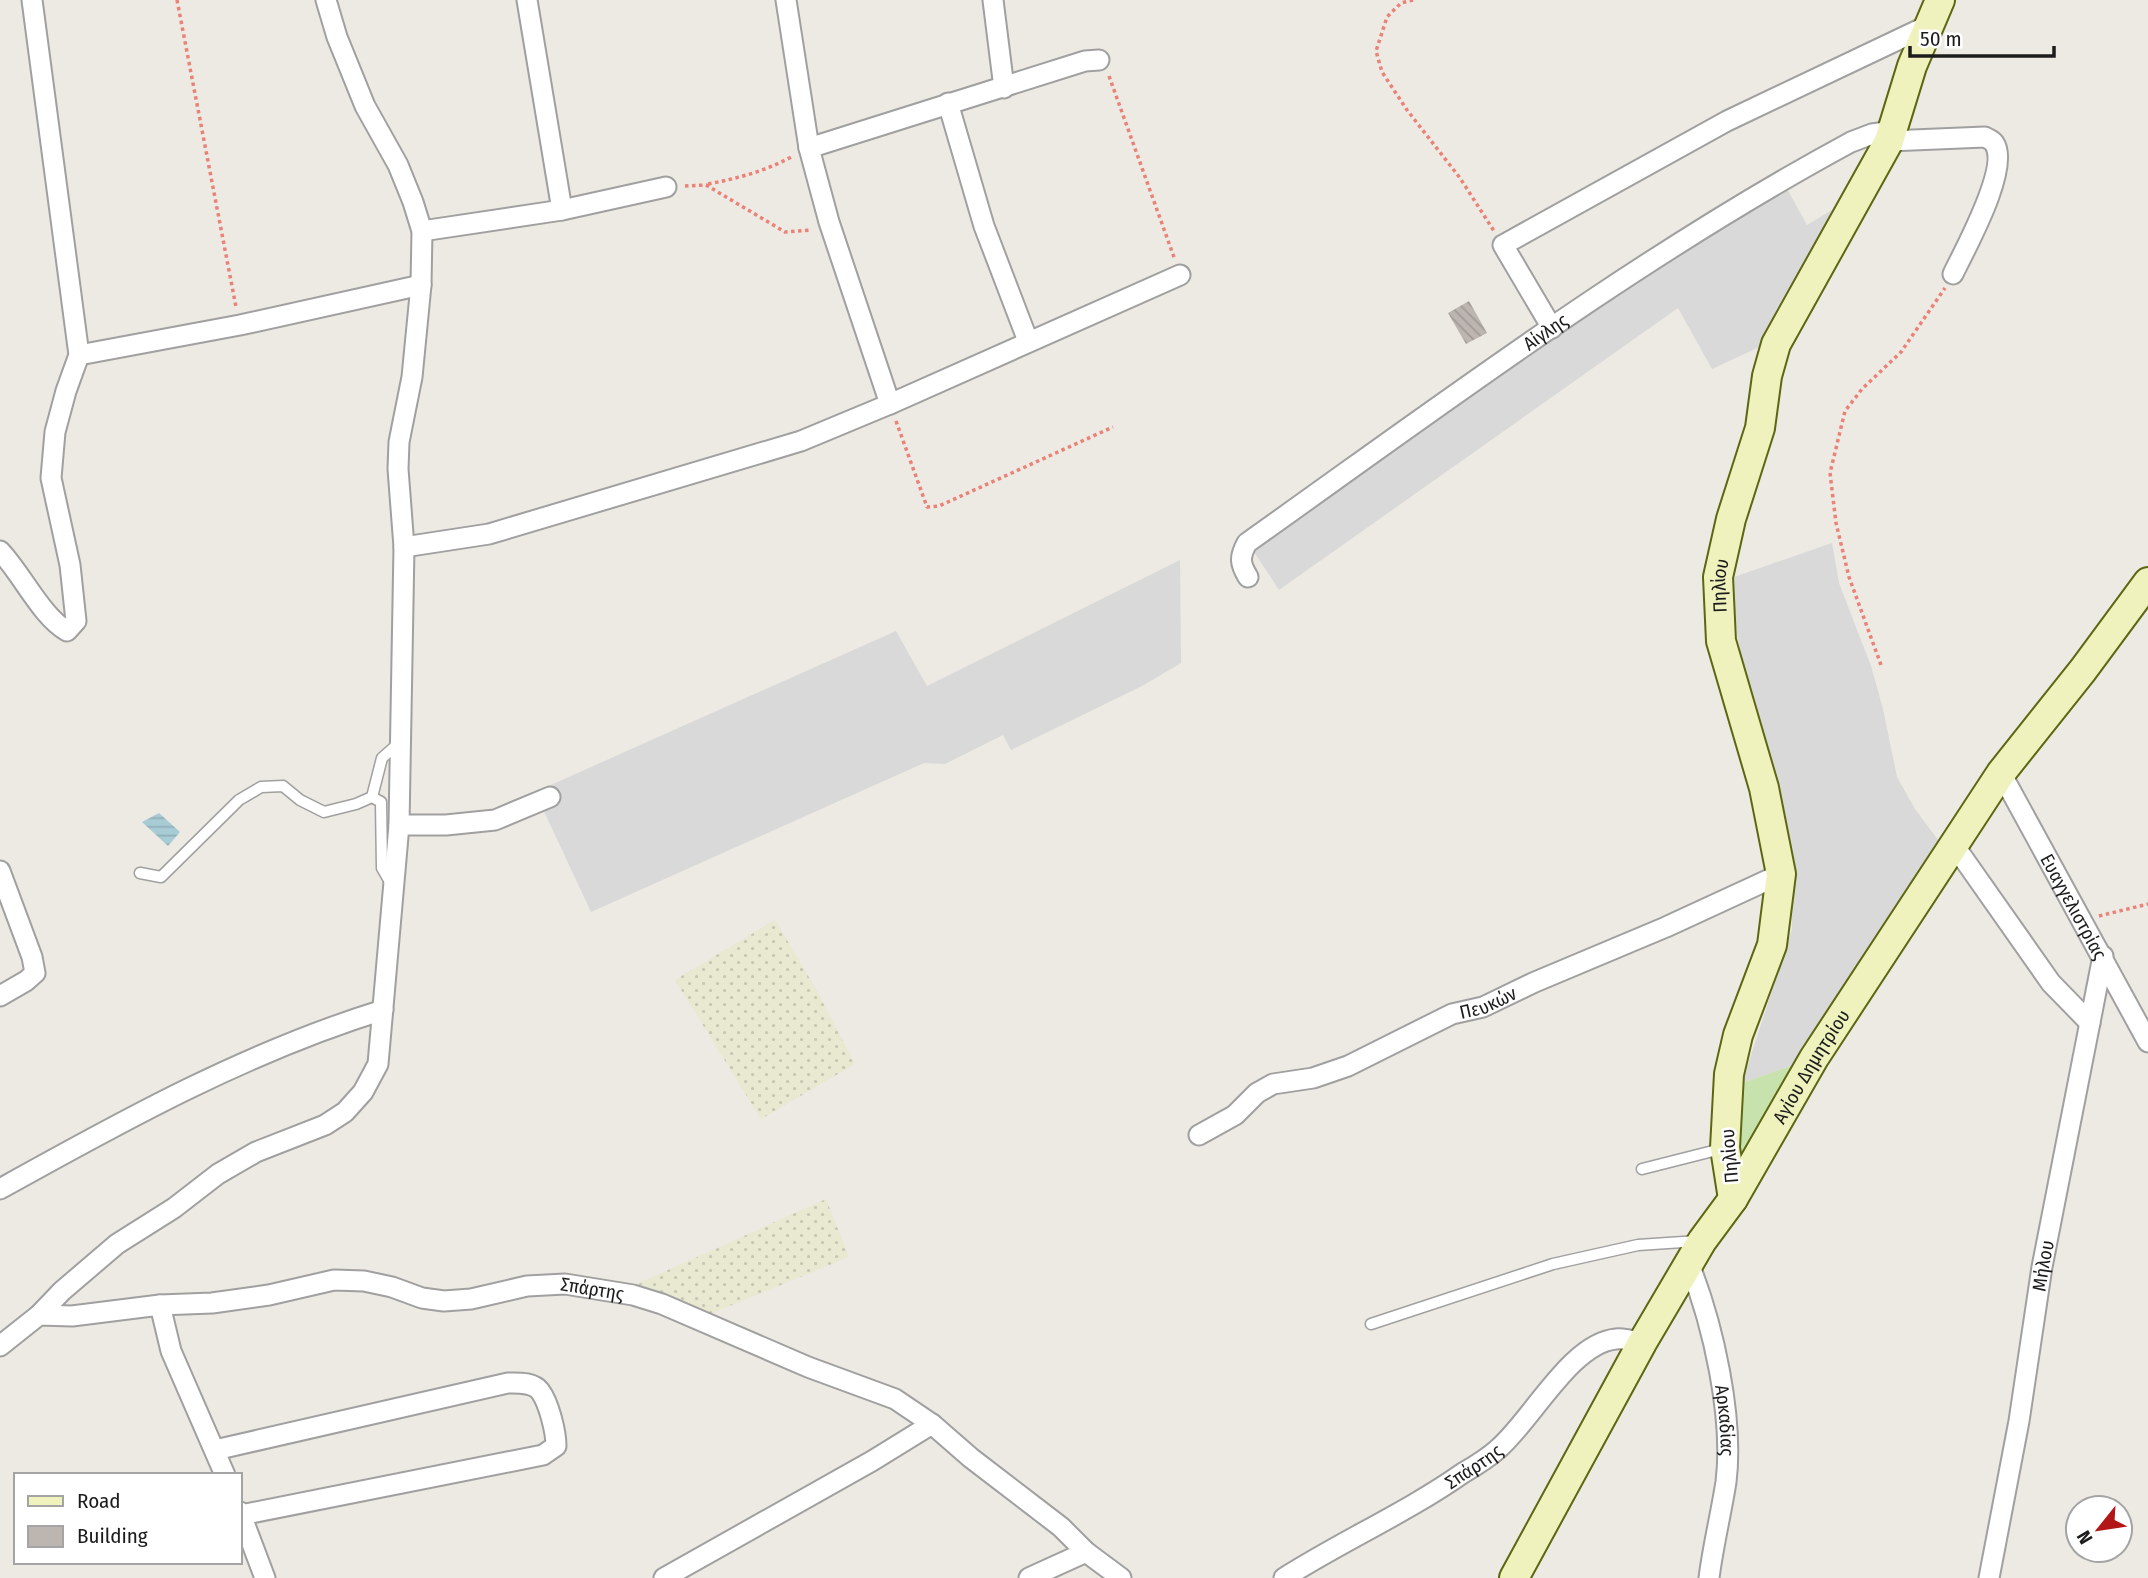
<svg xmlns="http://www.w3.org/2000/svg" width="2148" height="1578" font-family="'Fira Sans Condensed',sans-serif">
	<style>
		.residential { fill: #dad9d9 }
		.farmland { fill: url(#farmland-dots) }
		.grass { fill: #c8e2ae }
		.water { fill: url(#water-rules) }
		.building { fill: url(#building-back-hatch) }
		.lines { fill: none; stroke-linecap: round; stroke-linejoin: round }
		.lane-casing { stroke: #a0a0a0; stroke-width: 13 }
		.street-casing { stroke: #a0a0a0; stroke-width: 23 }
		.secondary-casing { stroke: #5d6611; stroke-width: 32 }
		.path { stroke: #ea8277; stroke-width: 3.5; stroke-dasharray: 3.5 3.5; stroke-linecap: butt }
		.lane { stroke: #fff; stroke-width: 10 }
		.street { stroke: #fff; stroke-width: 19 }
		.secondary { stroke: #eff2bc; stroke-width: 28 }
		.labels { text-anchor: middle; stroke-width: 5; stroke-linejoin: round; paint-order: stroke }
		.street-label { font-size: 19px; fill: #1c1c1c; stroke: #fff }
	</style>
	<defs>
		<pattern id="farmland-dots" width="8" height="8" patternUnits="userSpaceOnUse" patternTransform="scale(1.75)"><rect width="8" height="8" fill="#e8e9d0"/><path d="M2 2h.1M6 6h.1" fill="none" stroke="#c6c7b2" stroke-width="1.8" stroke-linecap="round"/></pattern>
		<pattern id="water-rules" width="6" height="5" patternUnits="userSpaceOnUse" patternTransform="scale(1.75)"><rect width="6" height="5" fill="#a8ccd6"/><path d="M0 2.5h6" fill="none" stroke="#90afb7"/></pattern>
		<pattern id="building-back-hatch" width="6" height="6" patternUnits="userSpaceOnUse" patternTransform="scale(1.75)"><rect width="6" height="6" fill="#bcb5b0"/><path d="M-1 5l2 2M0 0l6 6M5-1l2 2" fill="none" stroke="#a19b97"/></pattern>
	</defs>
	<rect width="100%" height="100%" fill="#ede9e3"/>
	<g class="residential">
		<polygon points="1786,187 1807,225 1847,201 1766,344 1712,369 1678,308 1279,590 1252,549 1619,294"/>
		<polygon points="1832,543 1839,583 1871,666 1883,709 1897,777 1915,809 1938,840 1799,1063 1742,1083 1792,929 1791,871 1743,669 1735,620 1734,577"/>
		<polygon points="1180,560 1181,663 1142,686 1011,750 1003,735 945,764 924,763 591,912 535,792 896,631 927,686"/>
	</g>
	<g class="farmland">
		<polygon points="775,920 816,989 855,1064 761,1119 675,980"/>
		<polygon points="826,1199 849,1257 705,1316 673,1297 637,1284"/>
	</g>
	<polygon class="grass" points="1799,1063 1741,1164 1742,1083"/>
	<polygon class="water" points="159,813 180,832 168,846 142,822"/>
	<polygon class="building" points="1469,301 1487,333 1466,344 1448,313"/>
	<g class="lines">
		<defs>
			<g id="lane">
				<polyline points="372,797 382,758 399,743"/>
				<polyline points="140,873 161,877 239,800 261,787 283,786 300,800 324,812 356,804 372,797 381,802 382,868 393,887"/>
				<polyline points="1642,1169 1721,1149"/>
				<polyline points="1371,1324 1553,1264 1638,1245 1698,1241"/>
			</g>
			<g id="street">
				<polyline points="527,0 562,210"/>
				<polyline points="786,0 809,148 829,222 890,404"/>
				<polyline points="993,0 1004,88"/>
				<polyline points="948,103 984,226 1028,341"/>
				<path d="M1889 141 1985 137C1988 139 1992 140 1994 143 2011 167 1965 249 1953 274"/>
				<polyline points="809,148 1085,61 1099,60"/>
				<polyline points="422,231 562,210 666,187"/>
				<polyline points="1552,328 1503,245 1727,121 1929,25"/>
				<polyline points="79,355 240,325 421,285"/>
				<polyline points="404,547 489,534 801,441 890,404 1180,275"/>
				<path d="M0 551C22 574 41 616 67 631L76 621 70 565 51 478 55 432 66 391 79 355 32 0"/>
				<path id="s1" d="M1248 577C1240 564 1239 557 1247 543 1444 403 1638 257 1851 142L1872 134 1893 131"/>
				<path id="s2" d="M2001 773 2148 1042"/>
				<polyline points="399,825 446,825 495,820 550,797"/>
				<polyline points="1954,845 2051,983 2090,1023"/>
				<polyline points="0,871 32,957 35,973 26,981 0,996"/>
				<path id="s3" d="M1199 1135 1235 1115 1257 1093 1273 1084 1313 1078 1348 1066 1452 1014 1483 1007 1535 982 1666 927 1781 874"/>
				<path d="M0 1189C124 1120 247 1052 383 1010"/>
				<path id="s4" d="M1689 1264C1713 1324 1734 1417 1726 1482 1721 1514 1713 1546 1709 1578"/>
				<polyline points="160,1305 171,1351 225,1475"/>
				<polyline points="39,1315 62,1291 117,1244 174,1208 218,1174 256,1152 325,1125 345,1112 363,1092 378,1064 399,825 404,547 398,469 399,442 412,377 421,285 422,231 413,202 398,165 365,106 337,37 326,0"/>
				<path id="s5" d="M0 1346 39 1315 72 1316 160 1305 212 1303 269 1295 334 1280 364 1281 392 1287 422 1298 444 1301 471 1299 527 1286 565 1284 633 1295 662 1304 808 1367 895 1399 932 1424 971 1458 1061 1527 1086 1552 1121 1578"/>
				<path d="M215 1450 508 1383C519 1383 533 1382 540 1391 549 1403 556 1432 556 1446L543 1455 241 1515"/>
				<polyline points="240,1512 265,1578"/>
				<polyline points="664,1578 872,1461 932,1424"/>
				<polyline points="1029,1578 1086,1552"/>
				<path id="s6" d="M1284 1578C1342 1541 1406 1513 1463 1473 1475 1466 1488 1458 1498 1449 1532 1420 1571 1343 1616 1339 1624 1338 1634 1341 1642 1343"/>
				<path id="s7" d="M1989 1578 2019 1421 2042 1267 2103 956"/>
			</g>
			<g id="secondary">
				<path id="s8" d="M1733 1199 1725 1148 1729 1074 1738 1035 1772 945 1781 874 1764 788 1721 641 1718 577 1731 519 1760 428 1767 376 1776 344 1889 141 1912 66 1940 0"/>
				<path id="s9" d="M1514 1578 1642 1343 1702 1241 1733 1199 1814 1058 2001 773 2083 670 2148 582"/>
			</g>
		</defs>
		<use href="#lane" class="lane-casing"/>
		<use href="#street" class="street-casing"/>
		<use href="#secondary" class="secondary-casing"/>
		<g class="path">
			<polyline points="177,0 236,307"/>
			<polyline points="1413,0 1401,3 1387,17 1376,51 1382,72 1407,110 1460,178 1494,231"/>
			<polyline points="1109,76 1175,260"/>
			<path d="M708 184C739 178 766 171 793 156"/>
			<polyline points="685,186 706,185 785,232 811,230"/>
			<polyline points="896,421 927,507 939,506 1113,427"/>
			<polyline points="1881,665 1849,577 1836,523 1830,473 1845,411 1862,389 1901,352 1945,288"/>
			<polyline points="2099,916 2148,904"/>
		</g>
		<use href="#lane" class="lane"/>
		<use href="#street" class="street"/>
		<use href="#secondary" class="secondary"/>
	</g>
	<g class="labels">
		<g class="street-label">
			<text dy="7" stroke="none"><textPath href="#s1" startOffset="402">Αίγλης</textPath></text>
			<text dy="7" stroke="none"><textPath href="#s8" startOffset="630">Πηλίου</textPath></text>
			<text dy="7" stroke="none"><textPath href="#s2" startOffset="152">Ευαγγελιστρίας</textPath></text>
			<text dy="7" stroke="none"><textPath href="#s3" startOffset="322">Πευκών</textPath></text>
			<text dy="7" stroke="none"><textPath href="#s9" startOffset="592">Αγίου Δημητρίου</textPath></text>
			<text transform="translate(1729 1156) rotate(-95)" y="7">Πηλίου</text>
			<text dy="7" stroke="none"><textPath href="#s7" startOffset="317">Μήλου</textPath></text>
			<text dy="7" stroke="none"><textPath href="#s5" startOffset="611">Σπάρτης</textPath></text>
			<text dy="7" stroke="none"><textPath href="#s4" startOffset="161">Αρκαδίας</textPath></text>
			<text dy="7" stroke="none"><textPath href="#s6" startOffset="220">Σπάρτης</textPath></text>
		</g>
	</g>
	<rect x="14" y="1473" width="228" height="91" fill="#ffffff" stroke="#a4a4a4" stroke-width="2"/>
	<rect x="28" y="1496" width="35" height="10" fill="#eff2bc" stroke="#a4a4a4" stroke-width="2"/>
	<text x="77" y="1508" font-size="21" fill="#1c1c1c">Road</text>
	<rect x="28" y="1526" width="35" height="21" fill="#bcb5b0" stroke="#a4a4a4" stroke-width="2"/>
	<text x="77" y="1543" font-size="21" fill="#1c1c1c">Building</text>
	<g transform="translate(2099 1529) rotate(240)"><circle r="33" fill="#ffffff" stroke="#a4a4a4" stroke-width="2"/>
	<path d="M0-5L12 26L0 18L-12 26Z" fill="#b31617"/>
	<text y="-10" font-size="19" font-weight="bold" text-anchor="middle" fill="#1c1c1c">N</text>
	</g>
	<path d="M1910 46v10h144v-10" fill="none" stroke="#1c1c1c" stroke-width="3.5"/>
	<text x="1920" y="46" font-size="21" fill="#1c1c1c" stroke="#ffffff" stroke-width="5" paint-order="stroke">50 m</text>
</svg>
